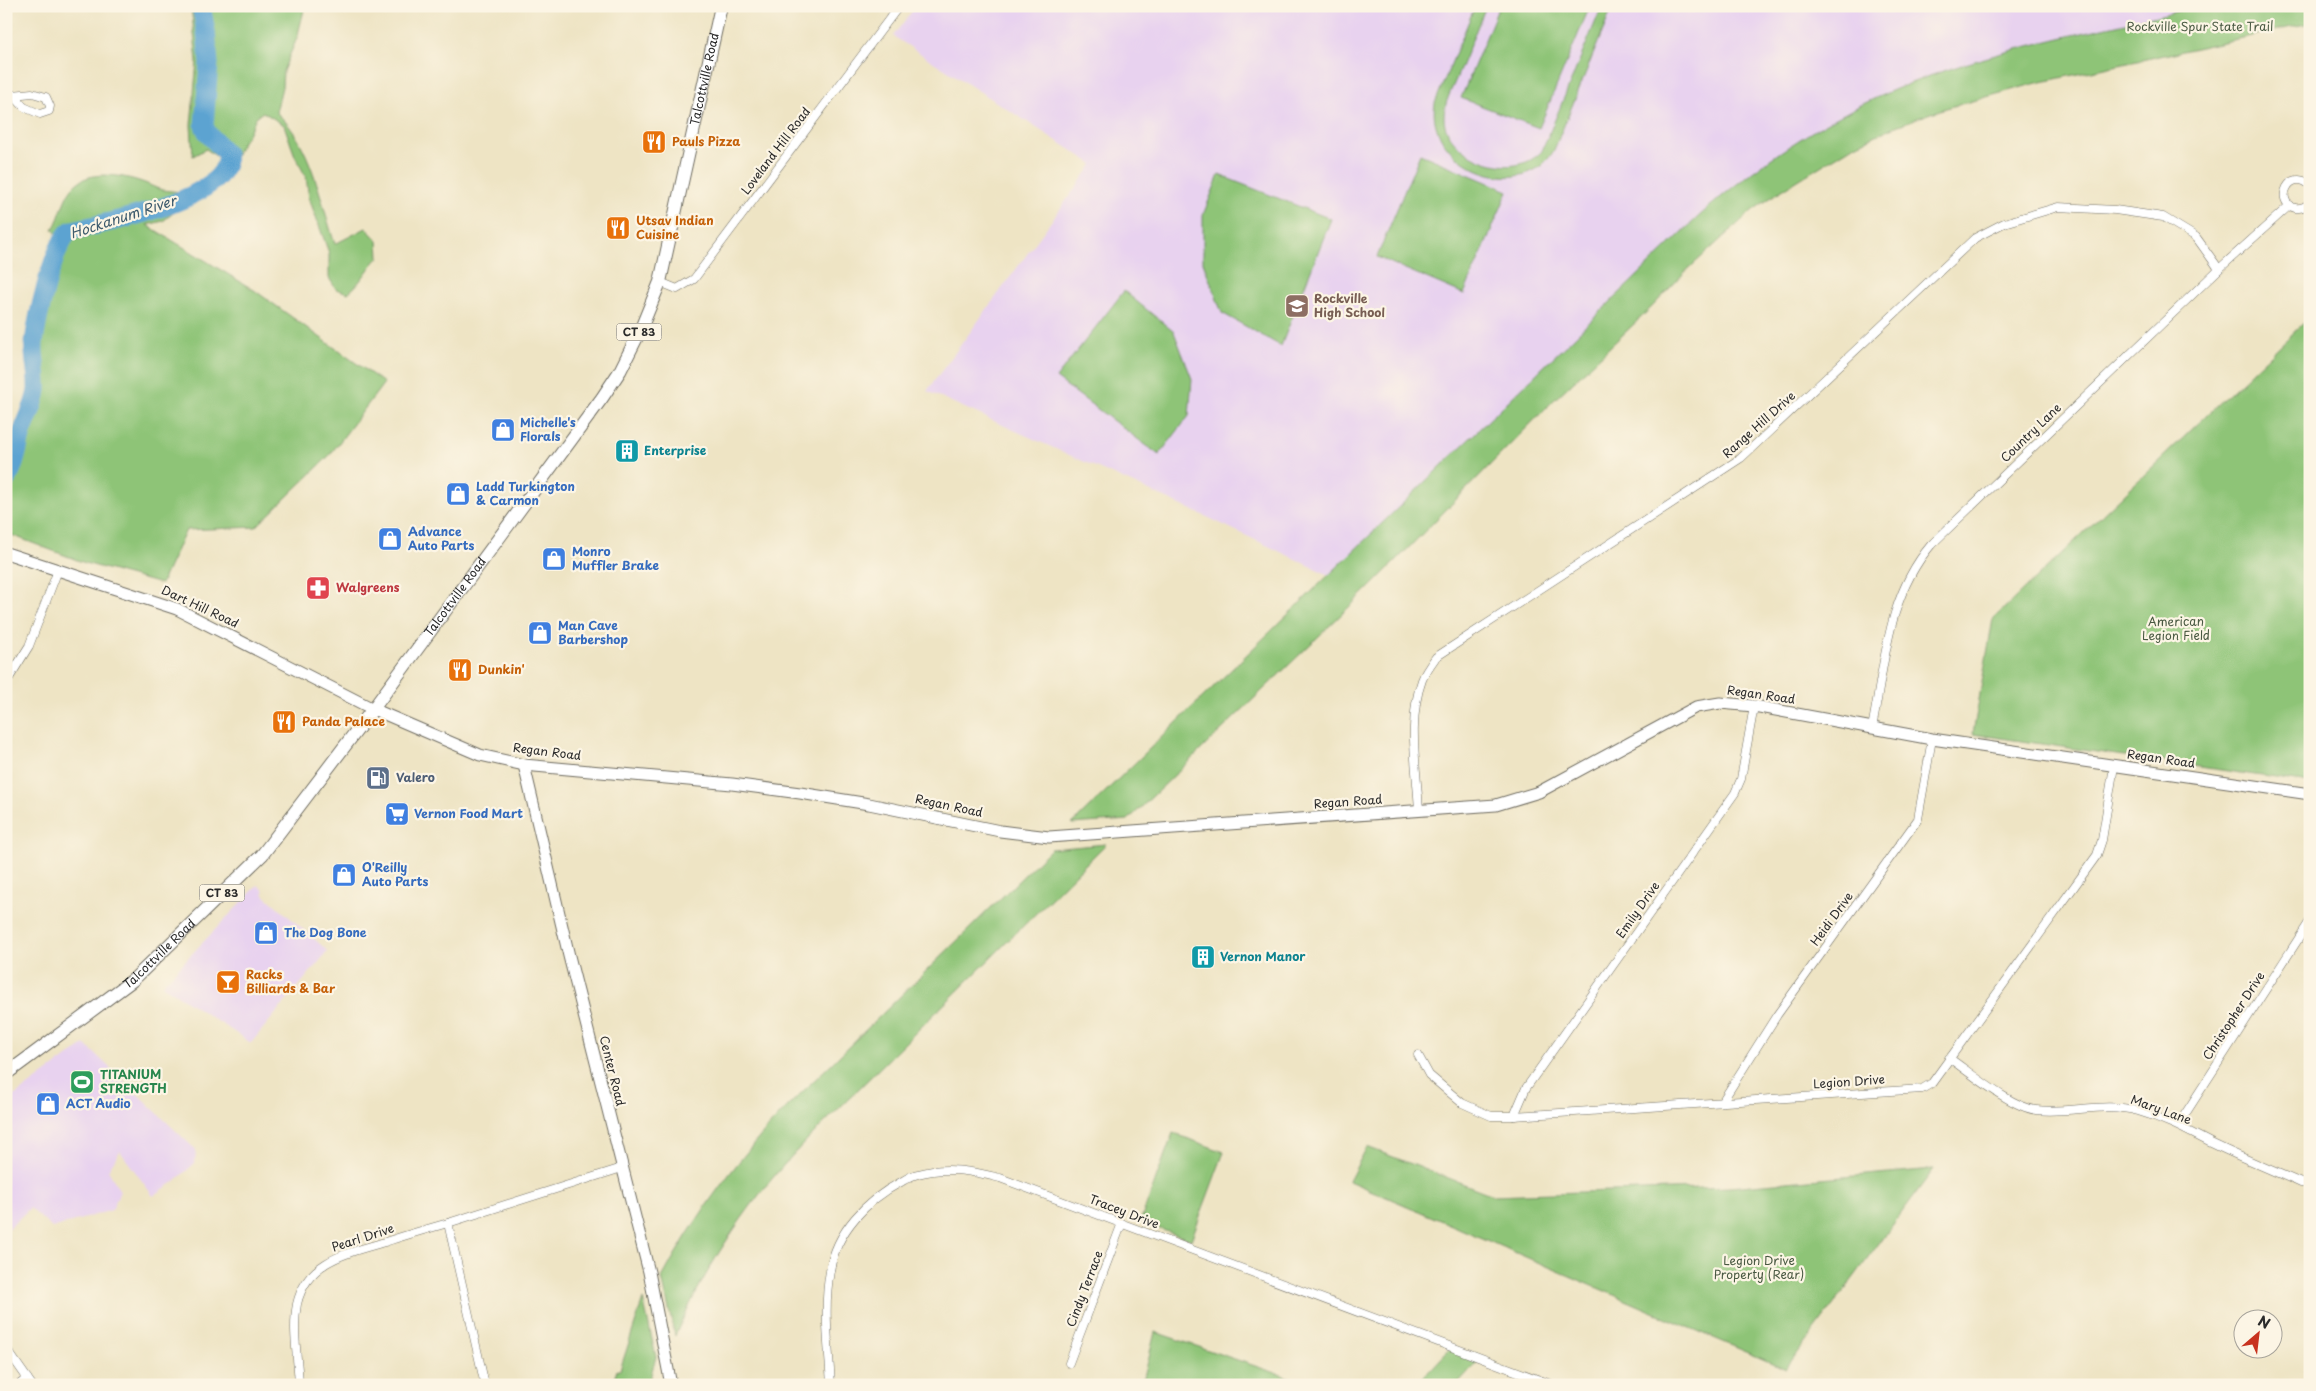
<svg xmlns="http://www.w3.org/2000/svg" width="2316" height="1391" font-family="'Playpen Sans',sans-serif">
	<style>
		.built { fill: #e8d2ef }
		.green { fill: #8ec477; stroke: #5c7851 }
		.lines { fill: none; stroke-linecap: round; stroke-linejoin: round }
		.river { stroke: #5ba3d1; stroke-width: 19 }
		.street-casing { stroke: #6f6c61; stroke-width: 9 }
		.secondary-casing { stroke: #6f6c61; stroke-width: 13 }
		.primary-casing { stroke: #6f6c61; stroke-width: 14 }
		.street { stroke: #fff; stroke-width: 8 }
		.secondary { stroke: #fff; stroke-width: 11 }
		.primary { stroke: #fff; stroke-width: 12 }
		.labels { text-anchor: middle; stroke-width: 4.5; stroke-linejoin: round; paint-order: stroke }
		.shield { fill: #fcf5e5; stroke: #6a6863; stroke-width: 1 }
		.shield-label { font-size: 11px; font-weight: bold; fill: #2b2b2b }
		.park-label { font-size: 12px; fill: #495942; stroke: #fcf5e5 }
		.street-label { font-size: 12px; fill: #2b2b2b; stroke: #fcf5e5 }
		.food-label { font-size: 12px; font-weight: bold; fill: #c56008; stroke: #fcf5e5; text-anchor: start }
		.education-label { font-size: 12px; font-weight: bold; fill: #785e54; stroke: #fcf5e5; text-anchor: start }
		.shop-label { font-size: 12px; font-weight: bold; fill: #366cbe; stroke: #fcf5e5; text-anchor: start }
		.culture-label { font-size: 12px; font-weight: bold; fill: #0d838f; stroke: #fcf5e5; text-anchor: start }
		.health-label { font-size: 12px; font-weight: bold; fill: #be3a42; stroke: #fcf5e5; text-anchor: start }
		.service-label { font-size: 12px; font-weight: bold; fill: #4e5e75; stroke: #fcf5e5; text-anchor: start }
		.leisure-label { font-size: 12px; font-weight: bold; fill: #27864d; stroke: #fcf5e5; text-anchor: start }
		.water-label { font-size: 14px; font-style: italic; fill: #3e5b6d; stroke: #fcf5e5 }
	</style>
	<rect width="100%" height="100%" fill="#fcf5e5"/>
	<filter id="ink" filterUnits="userSpaceOnUse"><feTurbulence type="fractalNoise" baseFrequency=".02" numOctaves="2"/><feDisplacementMap in="SourceGraphic" scale="10" xChannelSelector="R" yChannelSelector="G"/><feConvolveMatrix kernelMatrix="1 2 1 2 8 2 1 2 1" color-interpolation-filters="sRGB"/></filter>
	<filter id="wash" filterUnits="userSpaceOnUse"><feTurbulence type="fractalNoise" baseFrequency=".0096" numOctaves="4" result="noise"/><feDisplacementMap in="SourceGraphic" scale="20" xChannelSelector="R" yChannelSelector="G"/><feGaussianBlur stdDeviation="1.12" result="paint"/><feColorMatrix in="noise" values="0 0 0 0 0 0 0 0 0 0 0 0 0 0 0 0 0 1.4 0 .05"/><feComposite in="paint" operator="in"/></filter>
	<g filter="url(#wash)">
		<rect width="100%" height="100%" fill="#eee4c4"/>
		<g class="built">
			<polygon points="916,6 2200,6 2001,54 1955,67 1910,83 1866,103 1792,144 1743,179 1697,218 1329,575 1207,517 927,391 1093,164 893,36"/>
			<polygon points="258,885 263,889 264,895 328,951 251,1043 162,985"/>
			<polygon points="85,1044 196,1150 195,1163 174,1182 153,1196 120,1151 108,1170 120,1191 112,1210 52,1228 30,1208 6,1231 6,1102"/>
		</g>
		<g class="green">
			<path d="M191 6H305L297 38 283 71 282 87 276 112C312 144 320 200 335 244L366 228 378 241 379 257C367 269 361 283 348 293L336 289 329 278V253L309 198 306 177 295 156 284 125 263 112 256 117 248 134 239 148 229 173 216 186 192 203 178 209 163 221 147 225 254 290 384 383 329 456 256 527 186 530 161 584 85 563 6 533V480L13 467 36 393 35 336 48 276 62 241 53 229C61 217 63 198 73 187 88 169 122 175 142 182 149 184 156 189 163 190 171 191 179 192 186 192L216 170 219 158 206 149 193 156 191 125 197 61Z"/>
			<path d="M1475 6H1486C1476 30 1467 53 1457 77 1452 89 1444 103 1444 117 1444 141 1471 159 1493 164 1511 168 1529 165 1542 151L1602 6H1613L1554 150C1523 207 1424 163 1435 103Z"/>
			<polygon points="1499,6 1590,6 1539,128 1461,98"/>
			<path d="M2200 6H2310V23L2037 83 1943 109 1896 126 1853 146 1779 192 1753 210 1684 273 1652 307 1554 400 1373 584 1128 820 1072 824 1697 218C1760 161 1831 114 1911 83 2003 47 2103 29 2200 6Z"/>
			<polygon points="1420,154 1508,191 1464,294 1377,257"/>
			<polygon points="1219,175 1331,219 1281,346 1222,313 1203,262 1203,215"/>
			<polygon points="1124,291 1174,332 1192,379 1189,416 1159,455 1056,378"/>
			<polygon points="2310,317 2310,783 1973,734 1993,619"/>
			<path d="M1106 844 808 1139C752 1196 708 1262 675 1336L662 1278C697 1213 739 1157 790 1104L1051 849Z"/>
			<polygon points="1173,1133 1224,1152 1191,1240 1140,1222"/>
			<polygon points="1367,1147 1493,1195 1730,1187 1934,1169 1786,1369 1349,1181"/>
			<polygon points="643,1299 656,1357 648,1385 612,1385 617,1370 620,1370"/>
			<polygon points="1155,1332 1311,1385 1142,1385"/>
			<polygon points="1451,1348 1480,1359 1456,1385 1416,1385"/>
		</g>
		<g class="lines">
			<path class="river" d="M6 480C16 466 17 449 22 433 27 419 35 405 37 390 38 374 33 359 34 344 36 323 54 238 72 230 103 224 236 199 226 153L208 134 204 126 209 63 206 31 201 6"/>
		</g>
	</g>
	<g filter="url(#ink)">
		<g class="lines">
			<defs>
				<g id="street">
					<polyline points="6,92 13,95 32,93 46,97 50,106 49,111 40,114 24,107 13,95"/>
					<path d="M2310 185C2290 167 2273 202 2295 208 2301 209 2305 207 2310 203"/>
					<polyline points="660,282 677,289 694,279 899,6"/>
					<polyline points="6,683 29,646 58,570"/>
					<path d="M1872 728C1885 663 1887 597 1931 545L2219 269 2290 205"/>
					<path d="M1419 811C1417 768 1407 721 1422 680 1425 672 1431 664 1436 657L1741 458 1975 238 2004 223 2058 207 2115 210 2163 217 2196 237 2219 269"/>
					<polyline points="1418,1055 1429,1075 1462,1103 1491,1116 1514,1116 1922,1089 1932,1083 2097,855 2102,840 2114,766"/>
					<path d="M1949 1058C1971 1073 2011 1107 2036 1110 2071 1114 2104 1101 2138 1111 2166 1119 2186 1130 2211 1143 2240 1157 2271 1170 2301 1183L2310 1184"/>
					<polyline points="1722,1102 1777,1015 1918,819 1932,739"/>
					<polyline points="1514,1116 1526,1088 1735,793 1741,779 1754,706"/>
					<polyline points="2178,1125 2310,921"/>
					<polyline points="448,1223 622,1168"/>
					<polyline points="6,1348 32,1385"/>
					<polyline points="1069,1363 1122,1223"/>
					<polyline points="19,1385 27,1378"/>
					<path d="M299 1385C298 1359 292 1330 297 1304 307 1260 348 1253 385 1242 406 1235 427 1229 448 1223L485 1385"/>
					<path d="M831 1385C829 1348 823 1308 830 1271 836 1231 867 1200 901 1182 906 1179 912 1175 918 1174 946 1166 972 1171 1000 1178L1553 1385"/>
				</g>
				<g id="secondary">
					<polyline points="6,553 177,609 373,709 480,755 524,765 732,784 800,793 869,804 1000,831 1049,837 1496,805 1539,792 1696,707 1720,703 1754,706 1932,739 2310,794"/>
					<polyline points="524,765 569,956 649,1272 671,1385"/>
				</g>
				<g id="primary">
					<path id="s1" d="M6 1074 133 980 262 855 373 709 602 398 620 371 640 331 660 282 721 6"/>
				</g>
			</defs>
			<use href="#street" class="street-casing"/>
			<use href="#secondary" class="secondary-casing"/>
			<use href="#primary" class="primary-casing"/>
			<use href="#street" class="street"/>
			<use href="#secondary" class="secondary"/>
			<use href="#primary" class="primary"/>
		</g>
	</g>
	<defs>
		<symbol id="restaurant-square" viewBox="-11 -11 22 22"><rect x="-9" y="-9" width="18" height="18" rx="4" fill="#e8710a" stroke="#fcf5e5"/><path d="M-5-6h1v4h1v-4h1v4h1v-4h1v5L-1.5 .5V6h-2V.5L-5-1ZM5-6V6H3V1.5H1.5Q1.5-4 5-6Z" fill="#fff"/></symbol>
		<symbol id="school-square" viewBox="-11 -11 22 22"><rect x="-9" y="-9" width="18" height="18" rx="4" fill="#8d6e63" stroke="#fcf5e5"/><path d="M0-5L7-2L0 1L-7-2ZM-4 1L0 2.5L4 1V4Q0 6-4 4Z" fill="#fff"/></symbol>
		<symbol id="shop-square" viewBox="-11 -11 22 22"><rect x="-9" y="-9" width="18" height="18" rx="4" fill="#3f7fe0" stroke="#fcf5e5"/><path d="M-5-2.5h2.3a2.7 3.5 0 0 1 5.4 0H5L5.5 6h-11ZM-1.5-2.5h3a1.5 2.3 0 0 0-3 0Z" fill="#fff"/></symbol>
		<symbol id="building-square" viewBox="-11 -11 22 22"><rect x="-9" y="-9" width="18" height="18" rx="4" fill="#0f9aa8" stroke="#fcf5e5"/><path d="M-4-6H4V6H1V3H-1V6H-4ZM-2.5-4.3h1.7v1.8h-1.7ZM.8-4.3h1.7v1.8H.8ZM-2.5-1h1.7V.8h-1.7ZM.8-1h1.7V.8H.8Z" fill="#fff"/></symbol>
		<symbol id="pharmacy-square" viewBox="-11 -11 22 22"><rect x="-9" y="-9" width="18" height="18" rx="4" fill="#e0444e" stroke="#fcf5e5"/><path d="M-2-6h4v4h4v4h-4v4h-4v-4h-4v-4h4Z" fill="#fff"/></symbol>
		<symbol id="fuel-square" viewBox="-11 -11 22 22"><rect x="-9" y="-9" width="18" height="18" rx="4" fill="#5c6f8a" stroke="#fcf5e5"/><path d="M-5.5-6h7V0h2V4h1.3V-2.5L3-4.5l.8-.8L6-3V5H2.5V1h-1V6h-7ZM-4.2-4.7v3.2H.2V-4.7Z" fill="#fff"/></symbol>
		<symbol id="supermarket-square" viewBox="-11 -11 22 22"><rect x="-9" y="-9" width="18" height="18" rx="4" fill="#3f7fe0" stroke="#fcf5e5"/><path d="M-6-5.5h2.5l.6 2H6L4.5 2H-2.5L-4.4-4H-6ZM-1.5 3.2a1.3 1.3 0 1 0 .1 0ZM3 3.2a1.3 1.3 0 1 0 .1 0Z" fill="#fff"/></symbol>
		<symbol id="bar-square" viewBox="-11 -11 22 22"><rect x="-9" y="-9" width="18" height="18" rx="4" fill="#e8710a" stroke="#fcf5e5"/><path d="M-6-5H6L.8 .8V4.5H3.5V6h-7V4.5H-.8V.8Z" fill="#fff"/></symbol>
		<symbol id="stadium-square" viewBox="-11 -11 22 22"><rect x="-9" y="-9" width="18" height="18" rx="4" fill="#2e9e5b" stroke="#fcf5e5"/><path d="M0-5a6.5 5 0 1 0 0 10a6.5 5 0 1 0 0-10ZM-3.5-1.8h7v3.6h-7Z" fill="#fff"/></symbol>
	</defs>
	<g fill-rule="evenodd">
		<use href="#restaurant-square" x="640" y="128" width="28" height="28"/>
		<use href="#restaurant-square" x="604" y="214" width="28" height="28"/>
		<use href="#school-square" x="1283" y="292" width="28" height="28"/>
		<use href="#shop-square" x="489" y="416" width="28" height="28"/>
		<use href="#building-square" x="613" y="437" width="28" height="28"/>
		<use href="#shop-square" x="444" y="480" width="28" height="28"/>
		<use href="#shop-square" x="376" y="525" width="28" height="28"/>
		<use href="#shop-square" x="540" y="545" width="28" height="28"/>
		<use href="#pharmacy-square" x="304" y="574" width="28" height="28"/>
		<use href="#shop-square" x="526" y="619" width="28" height="28"/>
		<use href="#restaurant-square" x="446" y="656" width="28" height="28"/>
		<use href="#restaurant-square" x="270" y="708" width="28" height="28"/>
		<use href="#fuel-square" x="364" y="764" width="28" height="28"/>
		<use href="#supermarket-square" x="383" y="800" width="28" height="28"/>
		<use href="#shop-square" x="330" y="861" width="28" height="28"/>
		<use href="#shop-square" x="252" y="919" width="28" height="28"/>
		<use href="#building-square" x="1189" y="943" width="28" height="28"/>
		<use href="#bar-square" x="214" y="968" width="28" height="28"/>
		<use href="#stadium-square" x="68" y="1068" width="28" height="28"/>
		<use href="#shop-square" x="34" y="1090" width="28" height="28"/>
	</g>
	<g class="labels">
		<g class="shield">
			<rect x="616.5" y="323.5" width="45" height="17" rx="4"/>
			<rect x="199.5" y="884.5" width="45" height="17" rx="4"/>
		</g>
		<g class="shield-label">
			<text x="639" y="336">CT 83</text>
			<text x="222" y="897">CT 83</text>
		</g>
		<g class="park-label">
			<text x="2200" y="31">Rockville Spur State Trail</text>
			<text x="2176" y="626">American<tspan x="2176" dy="14">Legion Field</tspan></text>
			<text x="1759" y="1265">Legion Drive<tspan x="1759" dy="14">Property (Rear)</tspan></text>
		</g>
		<g class="street-label">
			<text dy="4" stroke="none"><textPath href="#s1" startOffset="1245">Talcottville Road</textPath></text>
			<text transform="translate(776 151) rotate(-53)" y="4">Loveland Hill Road</text>
			<text transform="translate(1759 425) rotate(-42)" y="4">Range Hill Drive</text>
			<text transform="translate(2031 433) rotate(-44)" y="4">Country Lane</text>
			<text dy="4" stroke="none"><textPath href="#s1" startOffset="660">Talcottville Road</textPath></text>
			<text transform="translate(200 607) rotate(25)" y="4">Dart Hill Road</text>
			<text transform="translate(1761 695) rotate(8)" y="4">Regan Road</text>
			<text transform="translate(547 752) rotate(7)" y="4">Regan Road</text>
			<text transform="translate(2161 759) rotate(8)" y="4">Regan Road</text>
			<text transform="translate(1348 802) rotate(-4)" y="4">Regan Road</text>
			<text transform="translate(949 806) rotate(12)" y="4">Regan Road</text>
			<text transform="translate(1638 910) rotate(-55)" y="4">Emily Drive</text>
			<text transform="translate(1832 919) rotate(-54)" y="4">Heidi Drive</text>
			<text dy="4" stroke="none"><textPath href="#s1" startOffset="195">Talcottville Road</textPath></text>
			<text transform="translate(2234 1016) rotate(-57)" y="4">Christopher Drive</text>
			<text transform="translate(612 1071) rotate(76)" y="4">Center Road</text>
			<text transform="translate(1849 1082) rotate(-4)" y="4">Legion Drive</text>
			<text transform="translate(2161 1110) rotate(20)" y="4">Mary Lane</text>
			<text transform="translate(1124 1212) rotate(21)" y="4">Tracey Drive</text>
			<text transform="translate(363 1238) rotate(-18)" y="4">Pearl Drive</text>
			<text transform="translate(1085 1289) rotate(-69)" y="4">Cindy Terrace</text>
		</g>
		<g class="food-label">
			<text x="672" y="146">Pauls Pizza</text>
			<text x="636" y="225">Utsav Indian<tspan x="636" dy="14">Cuisine</tspan></text>
			<text x="478" y="674">Dunkin'</text>
			<text x="302" y="726">Panda Palace</text>
			<text x="246" y="979">Racks<tspan x="246" dy="14">Billiards &amp; Bar</tspan></text>
		</g>
		<g class="education-label">
			<text x="1314" y="303">Rockville<tspan x="1314" dy="14">High School</tspan></text>
		</g>
		<g class="shop-label">
			<text x="520" y="427">Michelle's<tspan x="520" dy="14">Florals</tspan></text>
			<text x="476" y="491">Ladd Turkington<tspan x="476" dy="14">&amp; Carmon</tspan></text>
			<text x="408" y="536">Advance<tspan x="408" dy="14">Auto Parts</tspan></text>
			<text x="572" y="556">Monro<tspan x="572" dy="14">Muffler Brake</tspan></text>
			<text x="558" y="630">Man Cave<tspan x="558" dy="14">Barbershop</tspan></text>
			<text x="414" y="818">Vernon Food Mart</text>
			<text x="362" y="872">O'Reilly<tspan x="362" dy="14">Auto Parts</tspan></text>
			<text x="284" y="937">The Dog Bone</text>
			<text x="66" y="1108">ACT Audio</text>
		</g>
		<g class="culture-label">
			<text x="644" y="455">Enterprise</text>
			<text x="1220" y="961">Vernon Manor</text>
		</g>
		<g class="health-label">
			<text x="336" y="592">Walgreens</text>
		</g>
		<g class="service-label">
			<text x="396" y="782">Valero</text>
		</g>
		<g class="leisure-label">
			<text x="100" y="1079">TITANIUM<tspan x="100" dy="14">STRENGTH</tspan></text>
		</g>
		<g class="water-label">
			<text transform="translate(123 217) rotate(-18)" y="5">Hockanum River</text>
		</g>
	</g>
	<rect width="2316" height="1391" fill="none" stroke="#fcf5e5" stroke-width="25"/>
	<g transform="translate(2258 1334) rotate(28)"><circle r="24" fill="#fcf5e5" stroke="#a8a49b"/>
	<path d="M0-4L9 19L0 12L-9 19Z" fill="#c8321e"/>
	<text y="-8" font-size="14" font-weight="bold" text-anchor="middle" fill="#2b2b2b">N</text>
	</g>
</svg>
